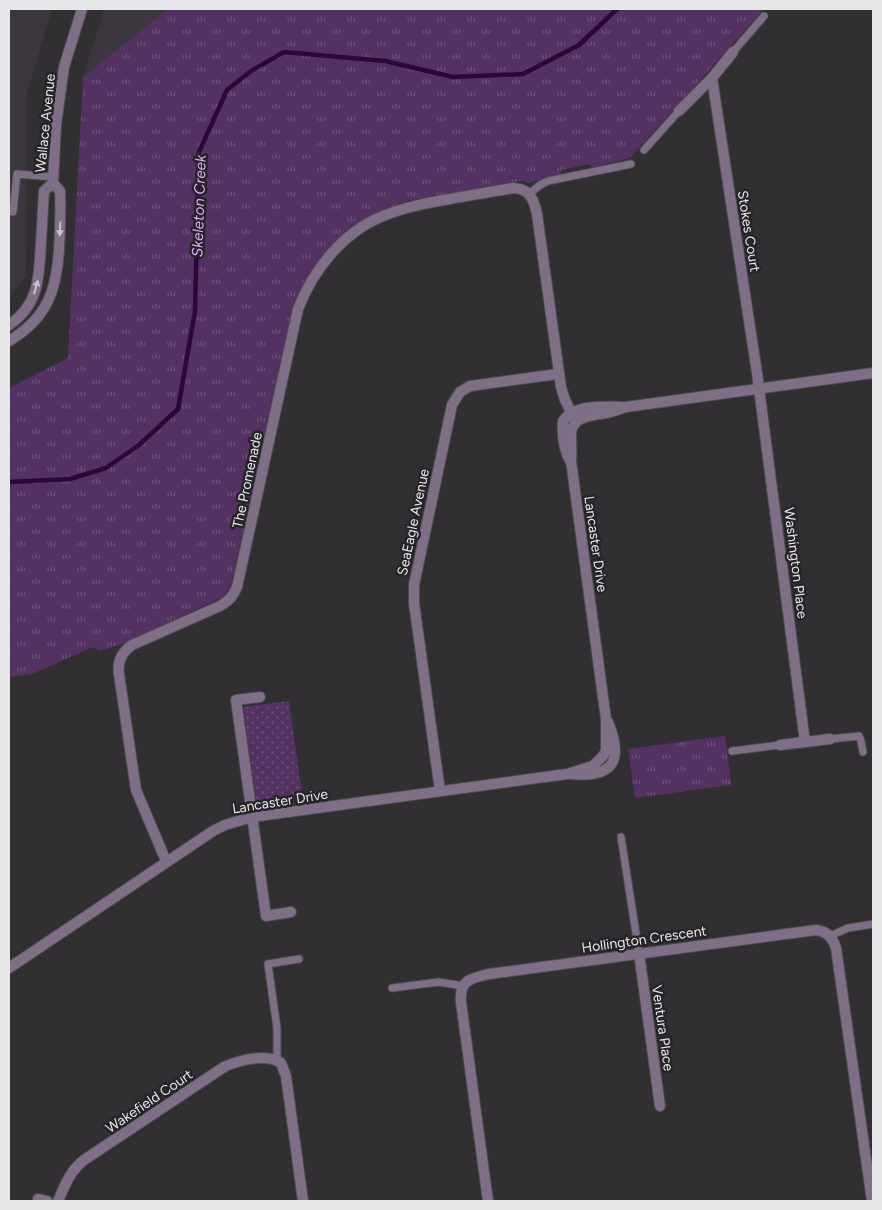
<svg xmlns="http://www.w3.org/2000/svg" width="882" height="1210" font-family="Figtree,sans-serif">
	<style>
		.built { fill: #3c363f }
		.grass { fill: url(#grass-dots) }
		.park { fill: url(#park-tufts) }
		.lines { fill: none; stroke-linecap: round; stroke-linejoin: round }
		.stream { stroke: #2b0839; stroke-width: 4.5 }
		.service-casing { stroke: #4e4c4f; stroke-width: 9 }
		.minor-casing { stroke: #4e4c4f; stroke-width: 12 }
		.service { stroke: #7e6e86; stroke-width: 7 }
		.minor { stroke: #7e6e86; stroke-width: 10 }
		.oneway { fill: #c8c2cb }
		.labels { text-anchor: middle; stroke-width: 5; stroke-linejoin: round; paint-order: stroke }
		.street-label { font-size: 14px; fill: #e7e6e8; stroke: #272529 }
		.water-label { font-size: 15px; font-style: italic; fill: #e1adfc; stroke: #272529 }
	</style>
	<defs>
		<pattern id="grass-dots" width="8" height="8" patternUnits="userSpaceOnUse" patternTransform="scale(1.25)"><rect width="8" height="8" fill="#533263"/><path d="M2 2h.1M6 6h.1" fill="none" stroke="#6c5079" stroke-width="1.8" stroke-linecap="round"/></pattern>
		<pattern id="park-tufts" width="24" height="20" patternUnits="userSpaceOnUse" patternTransform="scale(1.25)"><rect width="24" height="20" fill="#533263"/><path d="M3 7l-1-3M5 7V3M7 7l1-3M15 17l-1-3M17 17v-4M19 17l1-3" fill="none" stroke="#6c5079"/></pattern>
	</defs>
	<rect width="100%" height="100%" fill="#312f32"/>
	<g class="built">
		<polygon points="9,9 52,9 27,93 26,276 9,298"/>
		<polygon points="104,9 168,9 83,77"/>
	</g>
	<polygon class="grass" points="289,701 302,794 256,801 243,707"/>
	<g class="park">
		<polygon points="168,9 764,9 630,158 593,167 588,164 562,170 559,175 529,183 520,181 416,199 400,203 372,215 341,236 324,253 304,282 294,302 231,584 224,596 123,644 100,651 93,647 32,674 9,677 9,388 68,358 83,77"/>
		<polygon points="725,736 731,785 635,798 628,749"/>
	</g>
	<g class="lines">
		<polyline class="stream" points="9,482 70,479 106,468 139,445 178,409 195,311 199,152 227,90 251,71 284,52 385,61 453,77 523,74 579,45 617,9"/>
		<defs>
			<g id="service">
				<polyline points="733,52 764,16"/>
				<polyline points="644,150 679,111"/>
				<polyline points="529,194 540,185 548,181 631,164"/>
				<polyline points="9,211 13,212 17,174 53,177"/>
				<polyline points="830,739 859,736 861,741 863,752"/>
				<polyline points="732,751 780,745"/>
				<polyline points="621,837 639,953"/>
				<polyline points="830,936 848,928 873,924"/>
				<polyline points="392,988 439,982 463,986"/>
				<polyline points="277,1061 277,1028 268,964 299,959"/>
			</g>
			<g id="minor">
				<polyline points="712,78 757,373 805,742"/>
				<polyline points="679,111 712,78 733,52"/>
				<path d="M9 325C40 304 39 276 41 242 42 225 43 208 44 191L53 183 56 125 64 67 82 9"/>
				<path d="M9 341C47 318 56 292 59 250 60 230 61 211 60 191L53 183"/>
				<path d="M570 461C563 448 562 435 563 421 575 403 606 407 626 407L873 373"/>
				<polyline points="260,697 236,700 266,916 291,912"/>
				<polyline points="780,745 830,739"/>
				<path d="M571 774C613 778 624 761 608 722"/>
				<polyline points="440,791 414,603 414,585 452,405 460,392 470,386 558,374"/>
				<path d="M166 861 136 790 119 674C117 661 122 652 132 645L220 606C229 601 233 596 237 587L298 309C313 270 343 232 383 216 405 207 427 203 450 199 472 195 493 191 514 188 530 189 534 200 537 214L561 387 565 400 576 422"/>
				<polyline points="639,953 660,1106"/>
				<path d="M9 968 213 831 225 825 252 817 567 774 593 766 603 756 606 751V719L571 461C572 452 571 443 571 433 573 415 593 416 606 413 613 412 619 409 626 407"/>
				<polyline points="38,1199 47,1201"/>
				<path d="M58 1201C65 1185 70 1171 84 1160L224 1067C239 1060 267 1053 281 1063L286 1076 303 1201"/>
				<path d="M488 1201 461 1002C459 980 471 978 489 974L816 930C827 931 833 938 836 948L872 1201"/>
			</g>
		</defs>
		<use href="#service" class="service-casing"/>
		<use href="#minor" class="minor-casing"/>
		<use href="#service" class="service"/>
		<use href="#minor" class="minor"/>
	</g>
	<defs><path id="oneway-solid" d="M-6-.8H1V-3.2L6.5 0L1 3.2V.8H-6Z" transform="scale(1.25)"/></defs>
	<g class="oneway">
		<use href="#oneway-solid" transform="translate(60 229) rotate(93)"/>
		<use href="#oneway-solid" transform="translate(36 287) rotate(-74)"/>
	</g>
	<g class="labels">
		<g class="street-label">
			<text transform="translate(45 123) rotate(-84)" y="5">Wallace Avenue</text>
			<text transform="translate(749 231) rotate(81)" y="5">Stokes Court</text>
			<text transform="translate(247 480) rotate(-78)" y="5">The Promenade</text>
			<text transform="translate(413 522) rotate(-78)" y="5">SeaEagle Avenue</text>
			<text transform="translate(596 544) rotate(82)" y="5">Lancaster Drive</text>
			<text transform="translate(796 563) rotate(83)" y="5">Washington Place</text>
			<text transform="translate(280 801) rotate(-9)" y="5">Lancaster Drive</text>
			<text transform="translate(644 939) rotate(-8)" y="5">Hollington Crescent</text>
			<text transform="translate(663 1028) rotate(82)" y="5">Ventura Place</text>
			<text transform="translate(149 1101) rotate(-34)" y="5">Wakefield Court</text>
		</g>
		<g class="water-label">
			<text transform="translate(199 206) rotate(-88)" y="5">Skeleton Creek</text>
		</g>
	</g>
	<rect width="882" height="1210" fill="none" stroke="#e7e6e8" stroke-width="20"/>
</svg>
